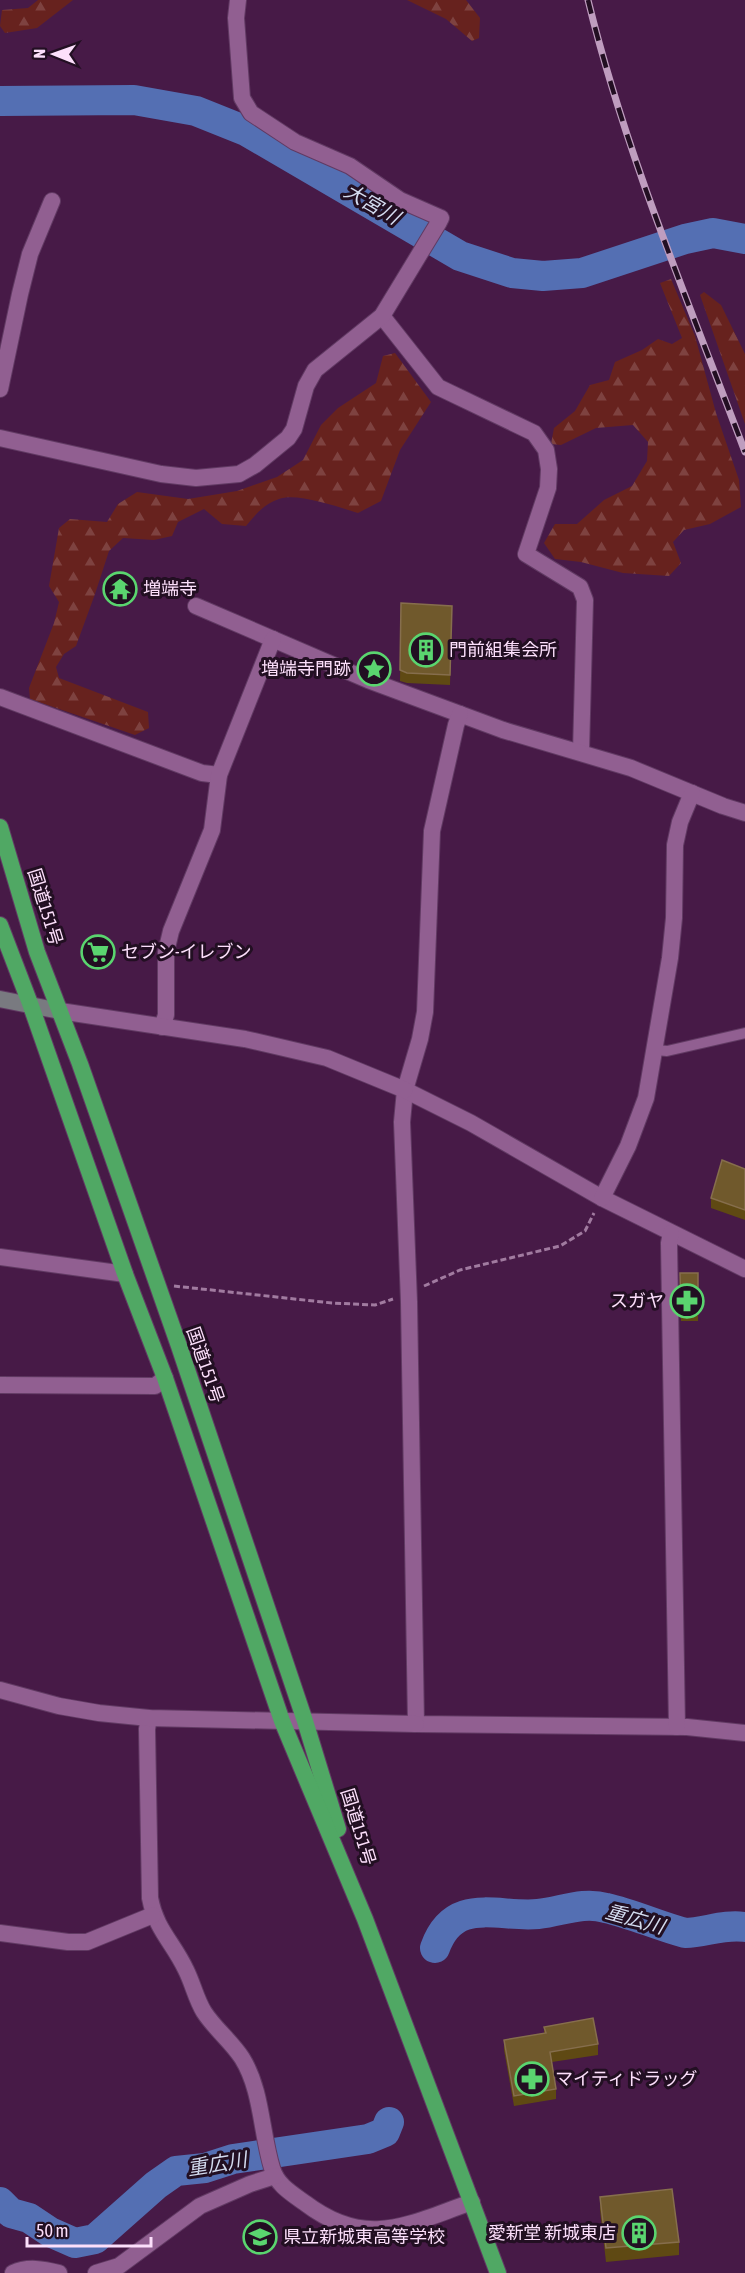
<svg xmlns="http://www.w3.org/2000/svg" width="745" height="2273" font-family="'Asap Condensed','Noto Sans JP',sans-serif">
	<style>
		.forest { fill: url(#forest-firs) }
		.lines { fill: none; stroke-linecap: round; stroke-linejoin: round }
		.river { stroke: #546fb3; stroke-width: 30 }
		.service-casing { stroke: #613a63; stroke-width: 12 }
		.minor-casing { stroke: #613a63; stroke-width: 18 }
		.tertiary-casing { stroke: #613a63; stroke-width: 18 }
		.secondary-casing { stroke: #613a63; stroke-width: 18 }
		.trunk-casing { stroke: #613a63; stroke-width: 18 }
		.path { stroke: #a17ba0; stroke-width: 3; stroke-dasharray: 6 3; stroke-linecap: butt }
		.service { stroke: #915f91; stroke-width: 10 }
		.minor { stroke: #915f91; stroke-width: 16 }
		.tertiary { stroke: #915f91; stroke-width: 16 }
		.secondary { stroke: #797a80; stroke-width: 16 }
		.trunk { stroke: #50a864; stroke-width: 16 }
		.rail-casing { stroke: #bf9dbf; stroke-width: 7 }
		.rail { stroke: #220f22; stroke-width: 4.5; stroke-dasharray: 14; stroke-linecap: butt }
		.wall { fill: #5f4913 }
		.building { fill: #70592c; stroke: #866e4d; stroke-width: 1.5 }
		.labels { text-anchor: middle; stroke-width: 6; stroke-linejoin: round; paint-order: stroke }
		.poi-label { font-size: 18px; fill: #fcdffb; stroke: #220f22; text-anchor: start }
		.street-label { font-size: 18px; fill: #fcdffb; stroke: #220f22 }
		.water-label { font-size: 20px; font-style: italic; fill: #d3dbef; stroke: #220f22 }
	</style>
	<defs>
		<pattern id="forest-firs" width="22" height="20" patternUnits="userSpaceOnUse" patternTransform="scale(1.5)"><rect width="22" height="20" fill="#67221e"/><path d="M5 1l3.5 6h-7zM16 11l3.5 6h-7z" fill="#7e4240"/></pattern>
	</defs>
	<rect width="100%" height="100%" fill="#471a47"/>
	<g class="forest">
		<polygon points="38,0 73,0 37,28 5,33 0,26 2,10 28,8"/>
		<polygon points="407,0 466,0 480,18 479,38 472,41 446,19"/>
		<polygon points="671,279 695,336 716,413 739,480 741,507 710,524 684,530 673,542 681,563 669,576 623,573 581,562 555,559 544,543 555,524 577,524 604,500 632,486 647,461 648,442 633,425 596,428 561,445 551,444 554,428 575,411 590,385 609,380 615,362 642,350 658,339 672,344 682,338 660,283"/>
		<polygon points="704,292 721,305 745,354 745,424 700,295"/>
		<path d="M395 353 431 402 400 450 381 501 358 513C339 507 296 492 279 499 265 503 255 515 246 526L222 524 204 509 178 522 172 536 154 540 123 538 109 551 95 594 76 646 64 654 56 667 59 678 148 712 149 728 135 735 30 699 29 688 54 623 59 602 49 586 59 528 70 519 107 522 118 504 137 492 188 499 237 491 277 477 303 460 321 425 338 408 376 383 383 356Z"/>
	</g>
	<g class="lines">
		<g class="river">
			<polyline points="0,101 134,100 196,111 246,131 460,256 512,273 543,276 582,273 685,239 713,233 745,239"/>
			<path d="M435 1948C454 1895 498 1918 538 1914 561 1912 582 1901 606 1908 633 1914 658 1926 685 1933 706 1932 724 1924 745 1927"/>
			<polyline points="0,2202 11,2213 29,2218 50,2232 75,2243 95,2239 156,2185 176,2171 205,2168 233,2159 368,2139 385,2132 389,2122"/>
		</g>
		<defs>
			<polyline id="service" points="656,1050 667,1051 745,1033"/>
			<g id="minor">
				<polyline points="382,316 438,387 534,433 546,450 549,469 548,488 526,554 580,587 585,600 581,752"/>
				<polyline points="0,389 20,294 30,254 52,201"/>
				<polyline points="0,438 161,474 196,478 239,474 255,465 288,438 294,429 306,386 315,370 382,316 439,222 441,218 400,200 350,166 295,142 251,113 242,98 236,18 238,0"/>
				<polyline points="196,606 368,680 503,730 631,768 723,806 745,813"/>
				<polyline points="0,697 202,773 219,775"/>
				<polyline points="460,714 456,725 432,831 425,1012 420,1039 405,1090 402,1122 409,1302 416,1724 687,1727 745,1733"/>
				<polyline points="162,1027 166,1015 166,952 171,931 212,830 219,775 273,639"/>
				<polyline points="405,1090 471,1123 602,1198 745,1269"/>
				<polyline points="602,1198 628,1146 646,1098 670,958 674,918 675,845 680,822 692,793"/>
				<polyline points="671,1233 669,1243 677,1727"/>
				<polyline points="0,1257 125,1274"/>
				<polyline points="0,1385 155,1386 165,1378"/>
				<path d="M149 1718 147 1729 150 1898C156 1930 173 1942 186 1970 193 1984 196 1999 204 2012 215 2029 231 2041 242 2058 262 2090 261 2132 272 2168 277 2185 291 2193 305 2203 367 2250 408 2224 472 2202"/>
				<polyline points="0,1933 68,1942 87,1942 153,1915"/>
				<path d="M13 2273C28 2266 43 2269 59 2273"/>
				<polyline points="96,2273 119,2266 200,2206 250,2184 275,2176"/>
			</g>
			<g id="tertiary">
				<polyline points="60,1011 245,1039 327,1058 405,1090"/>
				<polyline points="0,1690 59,1706 99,1713 149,1718 416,1724"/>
			</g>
			<polyline id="secondary" points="0,999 60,1011"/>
			<g id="trunk">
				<polyline points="0,827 37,952 80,1064 179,1346 305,1721 338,1829"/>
				<polyline points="0,925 31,1006 125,1274 165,1378 282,1721 365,1919 498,2273"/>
			</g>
		</defs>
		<use href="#service" class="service-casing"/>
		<use href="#minor" class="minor-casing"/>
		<use href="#tertiary" class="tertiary-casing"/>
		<use href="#secondary" class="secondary-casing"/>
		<use href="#trunk" class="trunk-casing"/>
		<g class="path">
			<polyline points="174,1286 332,1303 375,1305 393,1299"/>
			<polyline points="424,1286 460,1270 560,1246 585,1231 594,1213"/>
		</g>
		<use href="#service" class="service"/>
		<use href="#minor" class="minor"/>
		<use href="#tertiary" class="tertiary"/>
		<use href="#secondary" class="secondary"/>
		<use href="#trunk" class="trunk"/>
		<defs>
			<path id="rail" d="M588 0C626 155 689 303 745 452"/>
		</defs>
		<use href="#rail" class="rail-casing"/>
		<use href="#rail" class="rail"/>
	</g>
	<g class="wall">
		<polygon points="401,603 452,606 450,685 407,683 400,681"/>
		<polygon points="745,1169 745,1220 711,1208 711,1198"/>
		<polygon points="680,1273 698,1273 698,1321 681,1321"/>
		<polygon points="544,2027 598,2044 598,2055 552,2062 556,2089 556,2099 514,2106 504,2050 504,2040 544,2033"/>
		<polygon points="600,2197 679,2242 679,2255 606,2262 600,2210"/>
	</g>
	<g class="building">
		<polygon points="401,603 452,606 450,675 407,673 400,670"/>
		<polygon points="722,1160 745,1169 745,1210 711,1198"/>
		<polygon points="680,1273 698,1273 698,1314 681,1314"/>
		<polygon points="593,2018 598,2044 550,2052 556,2089 514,2096 504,2040 546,2033 544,2027"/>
		<polygon points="672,2189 679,2242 606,2248 600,2197"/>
	</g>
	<defs>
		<symbol id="temple-ring" viewBox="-11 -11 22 22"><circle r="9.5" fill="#220f22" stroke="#5ad56f" stroke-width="1.5"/><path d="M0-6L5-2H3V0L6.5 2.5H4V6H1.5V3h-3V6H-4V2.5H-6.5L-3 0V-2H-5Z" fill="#5ad56f"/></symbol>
		<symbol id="building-ring" viewBox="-11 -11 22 22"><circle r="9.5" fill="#220f22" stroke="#5ad56f" stroke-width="1.5"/><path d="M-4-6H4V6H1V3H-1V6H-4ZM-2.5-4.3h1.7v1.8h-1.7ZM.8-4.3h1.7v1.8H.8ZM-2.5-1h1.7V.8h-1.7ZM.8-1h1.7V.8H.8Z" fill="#5ad56f"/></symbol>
		<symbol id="sight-ring" viewBox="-11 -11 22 22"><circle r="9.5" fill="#220f22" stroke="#5ad56f" stroke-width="1.5"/><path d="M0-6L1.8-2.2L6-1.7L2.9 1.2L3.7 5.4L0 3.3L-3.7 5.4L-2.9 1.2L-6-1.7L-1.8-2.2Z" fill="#5ad56f"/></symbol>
		<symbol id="supermarket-ring" viewBox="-11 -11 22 22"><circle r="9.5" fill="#220f22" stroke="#5ad56f" stroke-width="1.5"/><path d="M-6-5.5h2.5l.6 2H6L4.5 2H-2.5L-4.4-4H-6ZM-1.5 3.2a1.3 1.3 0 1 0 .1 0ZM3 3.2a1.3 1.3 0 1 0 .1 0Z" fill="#5ad56f"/></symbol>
		<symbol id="pharmacy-ring" viewBox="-11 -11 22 22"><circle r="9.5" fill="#220f22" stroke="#5ad56f" stroke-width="1.5"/><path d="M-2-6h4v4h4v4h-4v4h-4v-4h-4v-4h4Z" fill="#5ad56f"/></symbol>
		<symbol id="school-ring" viewBox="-11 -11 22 22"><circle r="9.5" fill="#220f22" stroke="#5ad56f" stroke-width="1.5"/><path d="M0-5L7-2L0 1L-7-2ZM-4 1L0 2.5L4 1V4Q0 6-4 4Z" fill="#5ad56f"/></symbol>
	</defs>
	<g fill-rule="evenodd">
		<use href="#temple-ring" x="101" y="570" width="38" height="38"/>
		<use href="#building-ring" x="407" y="631" width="38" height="38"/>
		<use href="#sight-ring" x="355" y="650" width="38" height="38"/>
		<use href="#supermarket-ring" x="79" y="933" width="38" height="38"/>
		<use href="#pharmacy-ring" x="668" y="1282" width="38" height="38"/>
		<use href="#pharmacy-ring" x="513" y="2060" width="38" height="38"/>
		<use href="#building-ring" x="620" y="2214" width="38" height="38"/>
		<use href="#school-ring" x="241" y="2218" width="38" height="38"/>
	</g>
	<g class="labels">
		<g class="poi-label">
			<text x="143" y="595">増端寺</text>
			<text x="449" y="656">門前組集会所</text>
			<text x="351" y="675" text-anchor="end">増端寺門跡</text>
			<text x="121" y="958">セブン-イレブン</text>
			<text x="664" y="1307" text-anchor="end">スガヤ</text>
			<text x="555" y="2085">マイティドラッグ</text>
			<text x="616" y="2239" text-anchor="end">愛新堂 新城東店</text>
			<text x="283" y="2243">県立新城東高等学校</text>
		</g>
		<g class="street-label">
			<text transform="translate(45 907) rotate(73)" y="6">国道151号</text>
			<text transform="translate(205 1365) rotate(71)" y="6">国道151号</text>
			<text transform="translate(358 1827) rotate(73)" y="6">国道151号</text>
		</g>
		<g class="water-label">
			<text transform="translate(372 204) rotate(30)" y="7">大宮川</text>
			<text transform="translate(635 1919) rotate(16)" y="7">重広川</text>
			<text transform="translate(217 2164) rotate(-9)" y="7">重広川</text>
		</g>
	</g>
	<g transform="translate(54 54) rotate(271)" stroke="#220f22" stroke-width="4.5" paint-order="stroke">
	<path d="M0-4.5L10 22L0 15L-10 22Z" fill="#fcdffb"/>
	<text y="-9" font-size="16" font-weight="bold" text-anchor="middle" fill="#fcdffb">N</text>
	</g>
	<path d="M27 2237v9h124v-9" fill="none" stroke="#fcdffb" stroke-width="3"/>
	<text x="36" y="2237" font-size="18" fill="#fcdffb" stroke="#220f22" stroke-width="4.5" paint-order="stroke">50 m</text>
</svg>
